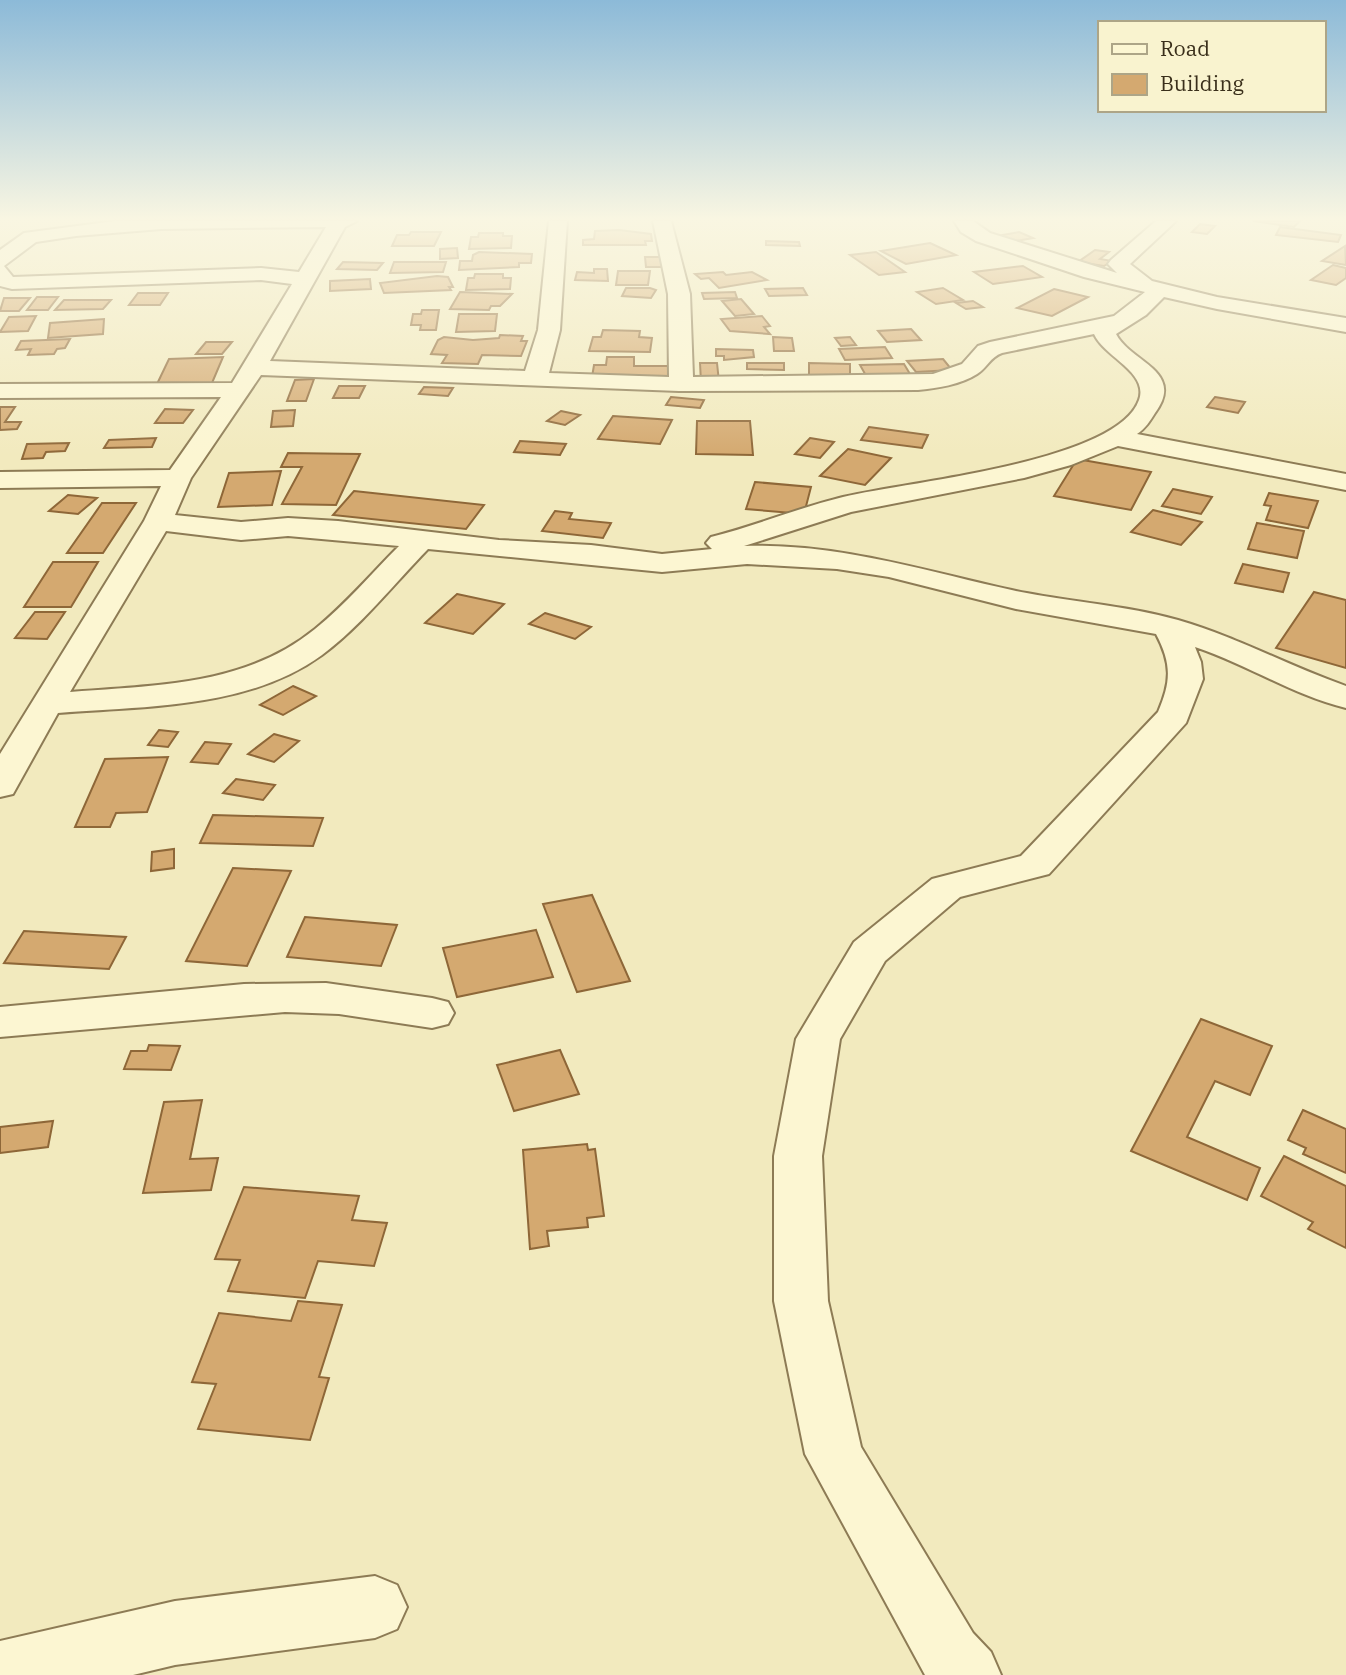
<svg xmlns="http://www.w3.org/2000/svg" width="1346" height="1675" font-family="'IBM Plex Serif',serif">
	<style>
		.building { fill: #d4a970; stroke: #8e6738; stroke-width: 2 }
		.lines { fill: none; stroke-linecap: round; stroke-linejoin: round }
		.minor-casing { stroke: #8d7b55; stroke-width: 4 }
		.minor { fill: #fcf6d2; fill-rule: evenodd }
	</style>
	<rect width="100%" height="100%" fill="#f2eabe"/>
	<g class="building">
		<polygon points="1253,221 1300,221 1294,227"/>
		<polygon points="1200,224 1215,226 1207,234 1192,232"/>
		<polygon points="1280,227 1341,235 1338,242 1276,235"/>
		<polygon points="619,230 651,234 652,241 645,241 646,245 583,245 583,240 594,239 595,231"/>
		<polygon points="411,232 441,232 434,246 392,246 397,235 409,235"/>
		<polygon points="1019,232 1033,238 1010,242 997,236"/>
		<polygon points="479,233 503,233 503,236 512,236 511,248 469,249 471,237 478,237"/>
		<polygon points="766,241 799,242 800,246 766,245"/>
		<polygon points="930,243 956,255 906,264 881,251"/>
		<polygon points="1345,246 1346,265 1322,261"/>
		<polygon points="457,248 458,258 440,259 440,249"/>
		<polygon points="1095,250 1109,252 1100,259 1112,261 1104,266 1078,262"/>
		<polygon points="479,252 532,254 531,263 519,263 519,267 459,270 460,261 472,261 473,255"/>
		<polygon points="876,252 905,272 879,275 850,255"/>
		<polygon points="645,257 662,257 663,267 646,267"/>
		<polygon points="343,262 383,263 377,270 337,269"/>
		<polygon points="394,262 446,262 443,272 390,273"/>
		<polygon points="1333,265 1346,268 1346,278 1336,285 1311,280"/>
		<polygon points="1023,266 1042,277 993,284 974,272"/>
		<polygon points="594,269 607,269 608,281 575,280 577,272 594,273"/>
		<polygon points="618,271 650,271 648,285 616,285"/>
		<polygon points="723,272 726,275 752,272 767,280 719,288 709,278 701,279 695,274"/>
		<polygon points="475,274 503,274 503,278 511,278 510,289 466,290 468,278 474,278"/>
		<polygon points="437,276 448,277 453,287 449,287 451,290 384,293 380,283"/>
		<polygon points="370,279 371,289 330,291 330,281"/>
		<polygon points="626,288 650,288 656,290 651,298 622,296"/>
		<polygon points="803,288 807,295 769,296 765,289"/>
		<polygon points="943,288 963,300 936,304 917,292"/>
		<polygon points="1054,289 1088,297 1052,316 1017,308"/>
		<polygon points="460,292 512,294 500,306 491,306 489,310 450,309"/>
		<polygon points="735,292 737,298 704,299 702,293"/>
		<polygon points="138,293 168,293 160,305 129,305"/>
		<polygon points="37,297 58,297 48,310 27,310"/>
		<polygon points="4,298 30,298 19,311 0,311"/>
		<polygon points="741,299 754,314 735,316 722,301"/>
		<polygon points="64,300 111,300 103,309 55,310"/>
		<polygon points="973,301 983,307 966,309 956,303"/>
		<polygon points="422,310 439,310 436,330 420,330 421,325 411,325 413,314 421,314"/>
		<polygon points="459,314 497,314 495,331 456,332"/>
		<polygon points="36,316 28,331 0,332 9,317"/>
		<polygon points="762,316 770,326 764,327 770,334 730,331 721,319"/>
		<polygon points="104,319 103,334 48,338 50,323"/>
		<polygon points="911,329 921,340 887,342 878,331"/>
		<polygon points="603,330 640,331 639,337 652,338 650,352 589,351 593,337 601,337"/>
		<polygon points="500,335 523,336 521,341 527,341 521,356 482,355 478,364 442,363 447,355 431,354 438,340 444,337 473,340 499,338"/>
		<polygon points="773,337 792,338 794,351 774,351"/>
		<polygon points="850,337 856,345 841,346 835,338"/>
		<polygon points="70,339 65,348 57,349 54,354 28,355 31,349 16,350 21,341"/>
		<polygon points="206,342 232,342 222,354 196,354"/>
		<polygon points="885,347 892,358 845,360 839,349"/>
		<polygon points="716,349 753,350 754,357 724,360 724,356 716,356"/>
		<polygon points="223,357 212,383 157,384 169,359"/>
		<polygon points="607,357 634,357 634,366 669,366 669,377 592,377 594,365 606,365"/>
		<polygon points="943,359 952,370 916,372 907,361"/>
		<polygon points="700,363 717,363 719,382 701,382"/>
		<polygon points="747,363 784,363 784,370 747,369"/>
		<polygon points="809,363 850,364 850,379 809,378"/>
		<polygon points="904,364 913,379 869,381 860,365"/>
		<polygon points="314,379 306,401 287,401 295,380"/>
		<polygon points="339,386 365,386 359,398 333,398"/>
		<polygon points="424,387 453,388 448,396 419,394"/>
		<polygon points="671,397 704,400 700,408 666,405"/>
		<polygon points="1215,397 1245,402 1238,413 1207,407"/>
		<polygon points="0,407 15,407 5,422 21,422 17,429 0,430"/>
		<polygon points="165,409 193,410 183,423 155,423"/>
		<polygon points="295,410 293,426 271,427 273,411"/>
		<polygon points="561,411 580,415 565,425 547,421"/>
		<polygon points="613,416 672,420 660,444 598,439"/>
		<polygon points="697,421 750,421 753,455 696,454"/>
		<polygon points="869,427 928,435 922,448 861,440"/>
		<polygon points="156,438 152,447 104,448 109,440"/>
		<polygon points="810,438 834,442 820,458 795,454"/>
		<polygon points="520,441 566,444 560,455 514,452"/>
		<polygon points="69,443 65,451 46,452 43,458 22,459 27,444"/>
		<polygon points="848,449 891,458 865,485 820,476"/>
		<polygon points="288,453 360,454 336,505 282,504 302,467 281,467"/>
		<polygon points="1077,459 1151,472 1131,510 1054,496"/>
		<polygon points="281,471 272,505 218,507 229,473"/>
		<polygon points="755,482 811,487 804,514 746,509"/>
		<polygon points="1173,489 1212,497 1201,514 1162,506"/>
		<polygon points="354,491 484,505 466,529 333,515"/>
		<polygon points="1269,493 1318,501 1308,528 1266,520 1271,506 1264,505"/>
		<polygon points="68,495 97,498 78,514 49,511"/>
		<polygon points="102,503 136,503 103,553 67,553"/>
		<polygon points="1153,510 1202,522 1181,545 1131,532"/>
		<polygon points="555,511 572,513 569,519 611,523 603,538 542,531"/>
		<polygon points="1257,523 1304,531 1297,558 1248,549"/>
		<polygon points="53,562 98,562 71,607 24,607"/>
		<polygon points="1243,564 1289,573 1283,592 1235,583"/>
		<polygon points="1314,592 1346,600 1346,668 1276,648"/>
		<polygon points="457,594 504,604 473,634 425,623"/>
		<polygon points="35,612 65,612 47,639 15,638"/>
		<polygon points="545,613 591,627 575,639 529,624"/>
		<polygon points="293,686 316,696 283,715 260,705"/>
		<polygon points="159,730 178,732 168,747 148,745"/>
		<polygon points="274,734 299,741 274,762 248,754"/>
		<polygon points="205,742 231,744 218,764 191,762"/>
		<polygon points="168,757 147,812 116,813 110,827 75,827 105,759"/>
		<polygon points="236,779 275,785 263,800 223,793"/>
		<polygon points="213,815 323,818 313,846 200,843"/>
		<polygon points="174,849 174,868 151,871 152,852"/>
		<polygon points="233,868 291,871 247,966 186,961"/>
		<polygon points="592,895 630,981 577,992 543,904"/>
		<polygon points="305,917 397,925 381,966 287,957"/>
		<polygon points="536,930 553,977 457,997 443,948"/>
		<polygon points="24,931 126,937 109,969 4,963"/>
		<polygon points="1201,1019 1272,1046 1250,1095 1215,1081 1187,1137 1260,1168 1247,1200 1131,1151"/>
		<polygon points="149,1045 180,1046 171,1070 124,1069 131,1051 147,1051"/>
		<polygon points="560,1050 579,1094 514,1111 497,1065"/>
		<polygon points="202,1100 190,1159 218,1158 211,1190 143,1193 164,1102"/>
		<polygon points="1303,1110 1346,1129 1346,1173 1303,1154 1306,1148 1288,1140"/>
		<polygon points="53,1121 48,1147 0,1153 0,1127"/>
		<polygon points="587,1144 588,1150 595,1149 604,1216 587,1218 588,1227 547,1231 549,1246 530,1249 523,1150"/>
		<polygon points="1284,1156 1346,1186 1346,1248 1308,1229 1313,1222 1261,1196"/>
		<polygon points="244,1187 359,1196 352,1220 387,1223 374,1266 318,1261 305,1298 228,1291 240,1260 215,1259"/>
		<polygon points="298,1301 342,1305 319,1377 329,1378 310,1440 198,1429 216,1384 192,1382 219,1313 291,1321"/>
	</g>
	<g class="lines">
		<defs>
			<g id="minor">
				<path d="M115 221H357L345 227 270 361 525 371 538 330 549 221H567L560 330 549 373 669 377 668 294 653 221H671L690 294 693 377 933 374 962 364 978 346 990 342 1114 316 1145 292 1084 277 976 241 961 232 954 221H973L990 233 1117 273 1108 264 1111 260 1156 221H1176L1130 264 1152 281 1217 297 1346 318V332L1217 309 1164 297 1146 315 1116 334C1130 362 1186 371 1155 413 1150 421 1145 429 1137 434L1346 474V490L1118 446 1071 465 1024 478 851 512 744 546C839 543 924 571 1016 591 1069 602 1126 605 1178 620 1237 637 1289 666 1346 686V708C1292 695 1247 664 1195 647L1201 662 1203 679 1186 723 1049 874 960 897 885 961 840 1039 822 1156 828 1301 861 1447 973 1633 991 1652 1001 1675H925L805 1454 774 1301V1156L796 1039 854 942 932 879 1021 856 1158 712C1171 682 1172 664 1156 634L1016 609 889 577 837 569 747 564 662 572 428 549C393 585 362 625 322 655 248 709 145 706 58 713L13 794 0 797V754L144 521 161 486 0 488V472L170 470 221 397 0 398V384L232 383 292 284 261 280 12 289 0 286V250L24 233ZM326 227 299 272 261 268 13 277 4 266 36 242 76 236 161 229ZM1094 334C1104 357 1149 372 1139 400 1117 463 903 482 843 497 798 508 755 526 711 537L706 543 712 549 662 554 591 545 499 540 338 521 288 518 241 522 175 515 191 478 261 375 679 391 918 390C937 388 960 385 977 374 987 368 990 357 1002 353ZM166 531 241 540 288 536 399 546C371 574 346 604 315 629 245 686 156 685 70 692Z"/>
				<polygon points="326,983 432,998 448,1002 454,1013 448,1024 432,1028 339,1014 285,1012 0,1037 0,1007 244,984"/>
				<polygon points="375,1576 397,1585 407,1607 397,1629 375,1638 175,1665 133,1675 0,1675 0,1641 175,1601"/>
			</g>
		</defs>
		<use href="#minor" class="minor-casing"/>
		<use href="#minor" class="minor"/>
	</g>
	<linearGradient id="sky" x2="0" y2="1"><stop stop-color="#8cbad8"/><stop offset="0.48" stop-color="#f9f6e2"/><stop offset="1" stop-color="#f9f6e2" stop-opacity="0"/></linearGradient>
	<rect width="1346" height="456" fill="url(#sky)"/>
	<rect x="1098" y="21" width="228" height="91" fill="#f9f3cf" stroke="#ada587" stroke-width="2"/>
	<rect x="1112" y="44" width="35" height="10" fill="#fcf6d2" stroke="#ada587" stroke-width="2"/>
	<text x="1160" y="56" font-size="21" fill="#3a2f1b">Road</text>
	<rect x="1112" y="74" width="35" height="21" fill="#d4a970" stroke="#ada587" stroke-width="2"/>
	<text x="1160" y="91" font-size="21" fill="#3a2f1b">Building</text>
</svg>
